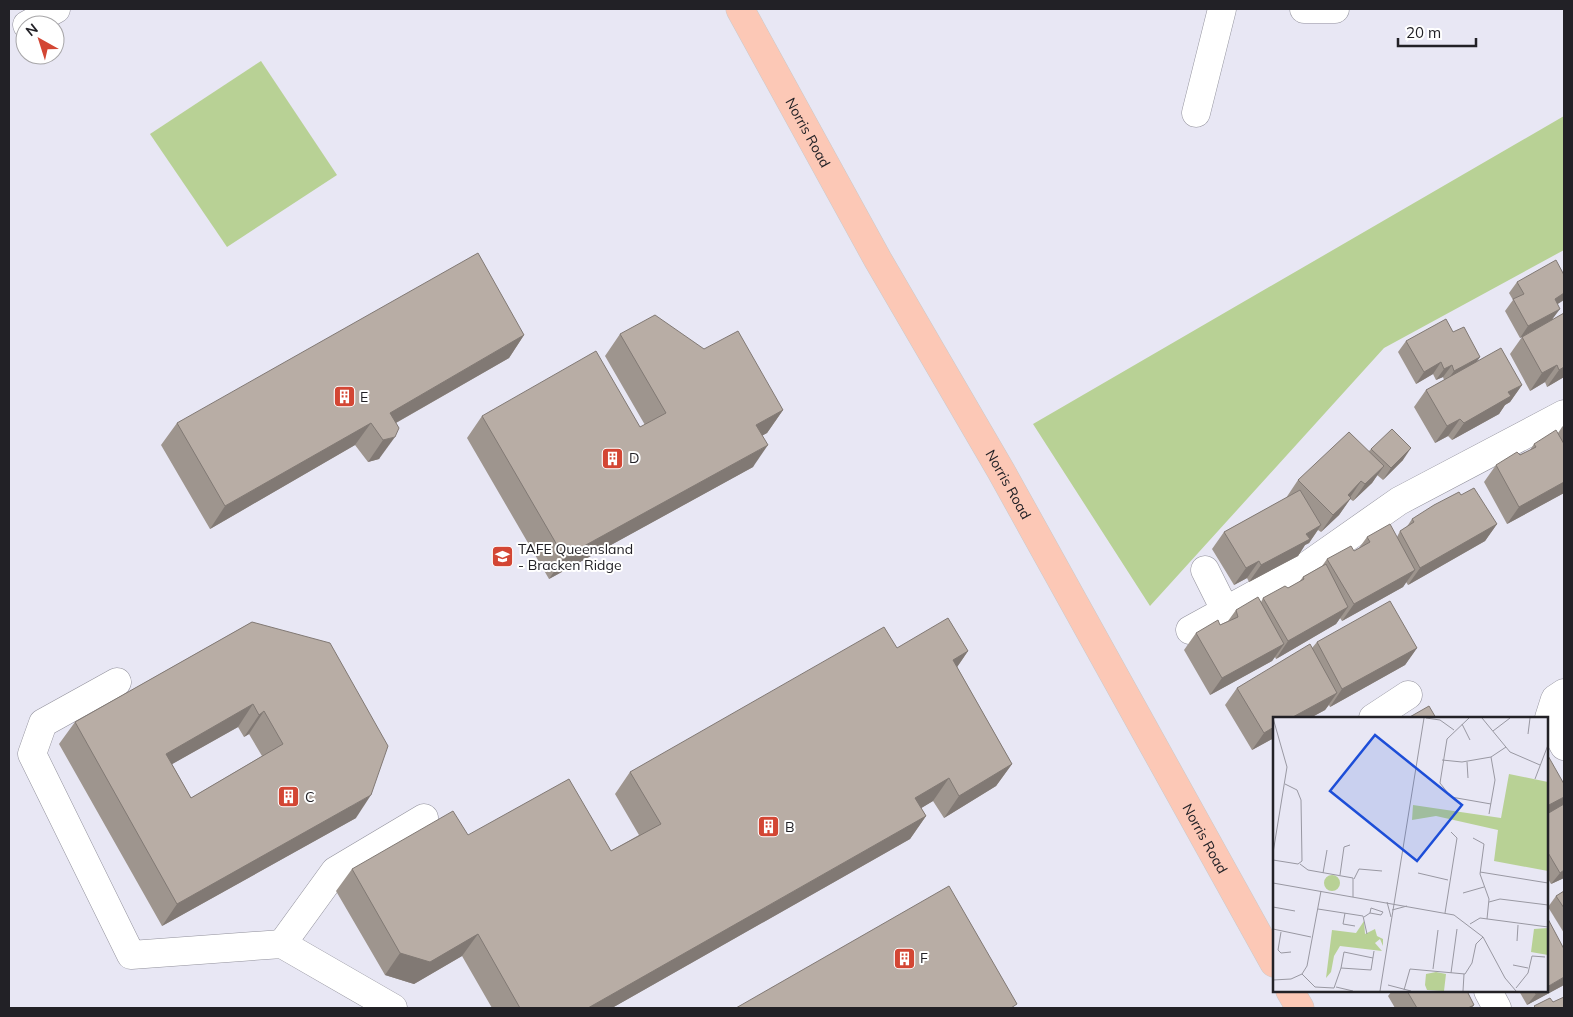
<svg xmlns="http://www.w3.org/2000/svg" width="1573" height="1017" font-family="Mulish,sans-serif">
	<style>
		.green { fill: #b8d195 }
		.lines { fill: none; stroke-linecap: round; stroke-linejoin: round }
		.minor-casing { stroke: #91909b; stroke-width: 29 }
		.major-casing { stroke: #cacacb; stroke-width: 29 }
		.minor { stroke: #fff; stroke-width: 28 }
		.major { stroke: #fcc8b6; stroke-width: 28 }
		.wall { fill: #9e958e; fill-rule: evenodd }
		.shaded-wall { fill: #817974 }
		.building { fill: #b8ada5; stroke: #817974; fill-rule: evenodd }
		.labels { text-anchor: middle; stroke-width: 4; stroke-linejoin: round; paint-order: stroke }
		.street-label { font-size: 14px; fill: #222126; stroke: #fff }
		.poi-label { font-size: 14px; fill: #222126; stroke: #fff; text-anchor: start }
		.inset-road { fill: none; stroke: #9998a2; stroke-width: 1 }
		.view { fill: #1d4ed8; fill-opacity: 0.15; stroke: #1d4ed8; stroke-width: 2.5 }
		.inset-edge { fill: none; stroke: #222126; stroke-width: 2.5 }
	</style>
	<rect width="100%" height="100%" fill="#e8e7f4"/>
	<g class="green">
		<polygon points="261,61 337,175 227,247 150,134"/>
		<polygon points="1564,116 1564,250 1384,348 1150,606 1033,424"/>
	</g>
	<g class="lines">
		<defs>
			<g id="minor">
				<polyline points="1304,9 1335,9"/>
				<polyline points="27,25 56,9"/>
				<polyline points="1196,113 1222,9"/>
				<polyline points="1205,570 1225,610"/>
				<polyline points="1190,630 1305,567 1399,501 1564,414"/>
				<polyline points="117,682 43,723 32,754 131,955 282,944 393,1008"/>
				<polyline points="1564,693 1555,699 1549,718 1564,746"/>
				<polyline points="1373,718 1408,695"/>
				<polyline points="282,944 335,871 424,818"/>
				<polyline points="1488,991 1497,1008"/>
			</g>
			<g id="major">
				<path id="s1" d="M740 9 878 260 1001 471 1274 963"/>
				<polyline points="1290,991 1300,1008"/>
			</g>
		</defs>
		<use href="#minor" class="minor-casing"/>
		<use href="#major" class="major-casing"/>
		<use href="#minor" class="minor"/>
		<use href="#major" class="major"/>
	</g>
	<g class="wall">
		<polygon points="1564,275 1564,299 1557,304 1552,320 1564,313 1564,377 1547,387 1545,382 1530,391 1510,354 1522,337 1520,338 1505,311 1513,300 1509,293 1517,282"/>
		<polygon points="1453,332 1480,357 1476,362 1522,385 1510,402 1505,405 1499,414 1452,440 1448,436 1435,443 1414,407 1426,390 1444,380 1443,377 1436,380 1433,374 1416,384 1398,352 1406,341"/>
		<polygon points="620,334 783,410 767,433 763,435 753,467 549,579 467,438 482,416 640,427 645,425 605,356"/>
		<polygon points="524,335 509,358 396,423 379,459 368,462 355,445 210,529 161,445 177,423"/>
		<polygon points="1564,425 1564,493 1507,524 1484,482 1496,465 1530,450 1534,444 1558,433 1562,427"/>
		<polygon points="1371,449 1403,460 1383,480 1377,475 1372,483 1353,501 1350,499 1339,515 1321,532 1318,530 1309,543 1305,545 1298,556 1249,582 1247,578 1234,585 1212,549 1224,532 1286,498 1298,480 1369,451"/>
		<polygon points="1461,495 1497,524 1485,541 1408,585 1406,582 1403,587 1342,621 1340,618 1336,624 1276,659 1275,657 1272,661 1210,695 1184,650 1196,633 1220,625 1228,621 1236,610 1261,602 1263,598 1288,588 1299,582 1303,577 1322,566 1327,559 1354,551 1359,548 1367,537 1397,537 1400,531 1406,528 1412,519"/>
		<path d="M252 622 356 818 162 926 59 744 75 722ZM238 727 244 737 249 734 262 756 191 798 172 764Z"/>
		<polygon points="1317,642 1417,648 1405,665 1330,707 1329,705 1325,710 1252,750 1225,705 1237,688 1312,648"/>
		<polygon points="968,651 957,667 1012,764 996,786 944,818 933,801 921,808 926,816 910,839 612,1008 492,1008 462,956 414,984 385,975 336,891 352,869 468,835 611,851 639,835 615,794 630,772"/>
		<polygon points="1547,754 1563,805 1564,804 1564,878 1551,884 1547,877"/>
		<polygon points="1564,891 1564,933 1548,907 1556,896"/>
		<polygon points="1564,985 1527,1005 1519,991 1547,991"/>
		<polygon points="1392,991 1467,991 1474,1005 1472,1008 1395,1008 1388,996"/>
	</g>
	<g class="shaded-wall">
		<polygon points="1564,293 1564,300 1547,311 1555,299"/>
		<polygon points="1560,309 1551,321 1520,338 1528,326"/>
		<polygon points="524,335 509,358 378,433 390,413"/>
		<polygon points="1480,357 1472,369 1446,382 1454,371"/>
		<polygon points="1441,362 1433,374 1416,384 1424,372"/>
		<polygon points="1452,365 1443,377 1436,380 1444,369"/>
		<polygon points="1557,365 1545,382 1530,391 1542,373"/>
		<polygon points="1564,367 1564,377 1547,387 1559,370"/>
		<polygon points="1522,385 1510,402 1505,405 1499,414 1452,440 1464,423 1508,392"/>
		<polygon points="783,410 767,433 741,447 756,425"/>
		<polygon points="1460,419 1448,436 1435,443 1447,426"/>
		<polygon points="371,423 355,445 210,529 225,506"/>
		<polygon points="395,437 379,459 368,462 383,440"/>
		<polygon points="768,445 753,467 549,579 564,557"/>
		<polygon points="1411,448 1403,460 1383,480 1391,468"/>
		<polygon points="1384,466 1372,483 1353,501 1365,484"/>
		<polygon points="1361,481 1349,499 1348,495"/>
		<polygon points="1564,482 1564,493 1507,524 1519,507"/>
		<polygon points="1351,498 1339,515 1321,532 1333,515"/>
		<polygon points="1497,524 1485,541 1408,585 1420,568"/>
		<polygon points="1321,525 1309,543 1305,545 1298,556 1249,582 1261,565 1306,534"/>
		<polygon points="1259,561 1247,578 1234,585 1246,568"/>
		<polygon points="1415,570 1403,587 1342,621 1354,604"/>
		<polygon points="1348,607 1336,624 1276,659 1288,641"/>
		<polygon points="1284,644 1272,661 1210,695 1222,678"/>
		<polygon points="1417,648 1405,665 1330,707 1342,689"/>
		<polygon points="968,651 953,673 953,660"/>
		<polygon points="1337,693 1325,710 1310,718 1291,718"/>
		<polygon points="253,704 238,727 151,776 166,754"/>
		<polygon points="264,711 249,734 244,737 259,715"/>
		<polygon points="1274,727 1274,738 1252,750 1264,733"/>
		<polygon points="1012,764 996,786 944,818 959,796"/>
		<polygon points="949,778 933,801 900,821 915,798"/>
		<polygon points="371,795 356,818 162,926 177,904"/>
		<polygon points="1564,797 1564,803 1562,806 1547,814 1547,806"/>
		<polygon points="926,816 910,839 612,1008 588,1008"/>
		<polygon points="1564,870 1564,878 1551,884 1560,873"/>
		<polygon points="478,934 462,956 414,984 385,975 400,953"/>
		<polygon points="1564,977 1564,985 1527,1005 1536,994 1541,991 1547,991 1547,987"/>
	</g>
	<g class="building">
		<polygon points="478,253 524,335 390,413 399,428 395,437 383,440 371,423 225,506 177,423"/>
		<polygon points="1556,260 1564,275 1564,293 1555,299 1560,309 1528,326 1513,299 1524,294 1517,282"/>
		<polygon points="1564,313 1564,367 1559,370 1557,365 1542,373 1522,337"/>
		<polygon points="655,315 704,349 738,331 783,410 756,425 768,445 564,557 482,416 596,351 640,427 666,413 620,334"/>
		<polygon points="1446,319 1453,332 1464,327 1480,357 1454,371 1452,365 1444,369 1441,362 1424,372 1406,341"/>
		<polygon points="1501,348 1522,385 1508,392 1511,396 1464,423 1460,419 1447,426 1426,390"/>
		<polygon points="1392,429 1411,448 1391,468 1371,449"/>
		<polygon points="1556,430 1564,444 1564,482 1519,507 1496,465 1517,452 1520,455 1536,447 1534,444"/>
		<polygon points="1349,432 1384,466 1365,484 1361,481 1348,495 1351,498 1333,515 1298,480"/>
		<polygon points="1474,488 1497,524 1420,568 1400,531 1414,522 1412,519 1434,505 1459,492 1461,495"/>
		<polygon points="1300,490 1321,525 1306,534 1310,539 1261,565 1259,561 1246,568 1224,532"/>
		<polygon points="1390,524 1415,570 1354,604 1327,559 1351,546 1354,551 1370,542 1367,537"/>
		<polygon points="1326,564 1348,607 1288,641 1263,598 1285,586 1288,588 1304,579 1303,577"/>
		<polygon points="1258,597 1284,644 1222,678 1196,633 1218,620 1220,625 1238,617 1236,610"/>
		<polygon points="1390,601 1417,648 1342,689 1317,642"/>
		<polygon points="948,618 968,651 953,660 1012,764 959,796 949,778 915,798 926,816 588,1008 520,1008 478,934 430,962 400,953 352,869 453,811 468,835 569,779 611,851 661,824 630,772 884,627 897,648"/>
		<path d="M252 622 330 643 388 746 371 795 177 904 75 722ZM253 704 259 715 264 711 283 744 191 798 166 754Z"/>
		<polygon points="1310,644 1337,693 1291,718 1274,718 1274,727 1264,733 1237,688"/>
		<polygon points="1429,706 1436,718 1408,718"/>
		<polygon points="1547,754 1564,784 1564,797 1547,806"/>
		<polygon points="1564,804 1564,870 1560,873 1547,851 1547,814"/>
		<polygon points="949,886 1017,1004 1011,1008 736,1008"/>
		<polygon points="1564,891 1564,908 1556,896"/>
		<polygon points="1548,919 1564,949 1564,977 1547,987 1547,920"/>
		<polygon points="1407,991 1467,991 1474,1005 1468,1008 1417,1008"/>
		<polygon points="1534,991 1541,991 1536,994"/>
		<polygon points="1564,997 1564,1008 1536,1008 1534,1006 1550,998 1553,1002"/>
	</g>
	<defs>
		<symbol id="building-square" viewBox="-11 -11 22 22"><rect x="-9" y="-9" width="18" height="18" rx="4" fill="#d34634" stroke="#fff"/><path d="M-4-6H4V6H1V3H-1V6H-4ZM-2.5-4.3h1.7v1.8h-1.7ZM.8-4.3h1.7v1.8H.8ZM-2.5-1h1.7V.8h-1.7ZM.8-1h1.7V.8H.8Z" fill="#fff"/></symbol>
		<symbol id="university-square" viewBox="-11 -11 22 22"><rect x="-9" y="-9" width="18" height="18" rx="4" fill="#d34634" stroke="#fff"/><path d="M0-5L7-2L0 1L-7-2ZM-4 1L0 2.5L4 1V4Q0 6-4 4Z" fill="#fff"/></symbol>
	</defs>
	<g fill-rule="evenodd">
		<use href="#building-square" x="332" y="384" width="25" height="25"/>
		<use href="#building-square" x="600" y="446" width="25" height="25"/>
		<use href="#university-square" x="490" y="544" width="25" height="25"/>
		<use href="#building-square" x="276" y="784" width="25" height="25"/>
		<use href="#building-square" x="756" y="814" width="25" height="25"/>
		<use href="#building-square" x="892" y="946" width="25" height="25"/>
	</g>
	<g class="labels">
		<g class="street-label">
			<text dy="5" stroke="none"><textPath href="#s1" startOffset="141">Norris Road</textPath></text>
			<text dy="5" stroke="none"><textPath href="#s1" startOffset="546">Norris Road</textPath></text>
			<text dy="5" stroke="none"><textPath href="#s1" startOffset="951">Norris Road</textPath></text>
		</g>
		<g class="poi-label">
			<text x="360" y="402">E</text>
			<text x="629" y="463">D</text>
			<text x="518" y="554">TAFE Queensland<tspan x="518" dy="16">- Bracken Ridge</tspan></text>
			<text x="305" y="802">C</text>
			<text x="785" y="832">B</text>
			<text x="920" y="963">F</text>
		</g>
	</g>
	<g transform="translate(1273 717)">
		<rect width="275" height="275" fill="#e8e7f4"/>
		<path d="M236 57 275 65V154L221 144 225 113 163 99 139 103 140 88 228 101ZM51 166a8 8 0 1 1 16 0a8 8 0 1 1-16 0ZM91 204 92 217 102 212 104 219 110 222V229L107 222 102 226 109 234 67 229 61 239 58 255 53 261 59 213 83 216ZM275 211V238L258 235 261 212ZM163 255 173 257 171 274 154 273 152 268 153 257Z" fill="#b8d195"/>
		<path class="inset-road" d="M153 1 167 3 181 13M196 1 174 22 167 66 178 80 218 87M209 1 237 35 267 48M189 7 197 23M220 14 237 1M255 17 257 1M169 43 189 45 218 40 233 30M194 45 195 61M262 62 275 28M216 97 222 63 218 40M200 121 211 127 207 157 216 182 214 202M0 136 14 50 0 1M0 143 25 147 29 144 28 83 24 73 12 67M27 147 35 153 80 161V180M207 155 275 166M50 156 54 133M145 156 175 163M67 158 71 130 77 128M81 162 86 152 109 154M0 166 181 198 210 220 232 261 243 274M190 176 211 170M114 185 118 200M216 185 227 182 275 188M0 190 22 194M45 192 90 199 94 217M119 193 134 189M72 196 70 207 82 209M172 196 184 121 178 115M91 200 97 196 98 191 110 195 108 198 97 196M197 207 207 201 275 210M0 212 38 220M8 215 5 233 8 236 18 235M244 224 245 208M240 248 255 251M68 251 71 235 100 241M160 252 165 213M178 256 184 212M29 257 42 270 61 271 68 251 98 253 101 234M0 263 18 262 29 257 34 249 48 174M115 268 138 274M63 270 80 274M243 271 255 256 259 239 272 240M131 273 137 252 192 257 199 246 203 227 210 220M107 274 151 1M190 274 191 257"/>
		<path class="view" d="M102 18 189 88 144 144 57 74Z"/>
		<rect width="275" height="275" class="inset-edge"/>
	</g>
	<rect width="1573" height="1017" fill="none" stroke="#222126" stroke-width="20"/>
	<g transform="translate(40 40) rotate(321)"><circle r="24" fill="#ffffff" stroke="#a7a6a8"/>
	<path d="M0-4L9 19L0 12L-9 19Z" fill="#d34634"/>
	<text y="-8" font-size="14" font-weight="bold" text-anchor="middle" fill="#222126">N</text>
	</g>
	<path d="M1398 38v8h78v-8" fill="none" stroke="#222126" stroke-width="2.5"/>
	<text x="1406" y="38" font-size="15" fill="#222126" stroke="#ffffff" stroke-width="4" paint-order="stroke">20 m</text>
</svg>
